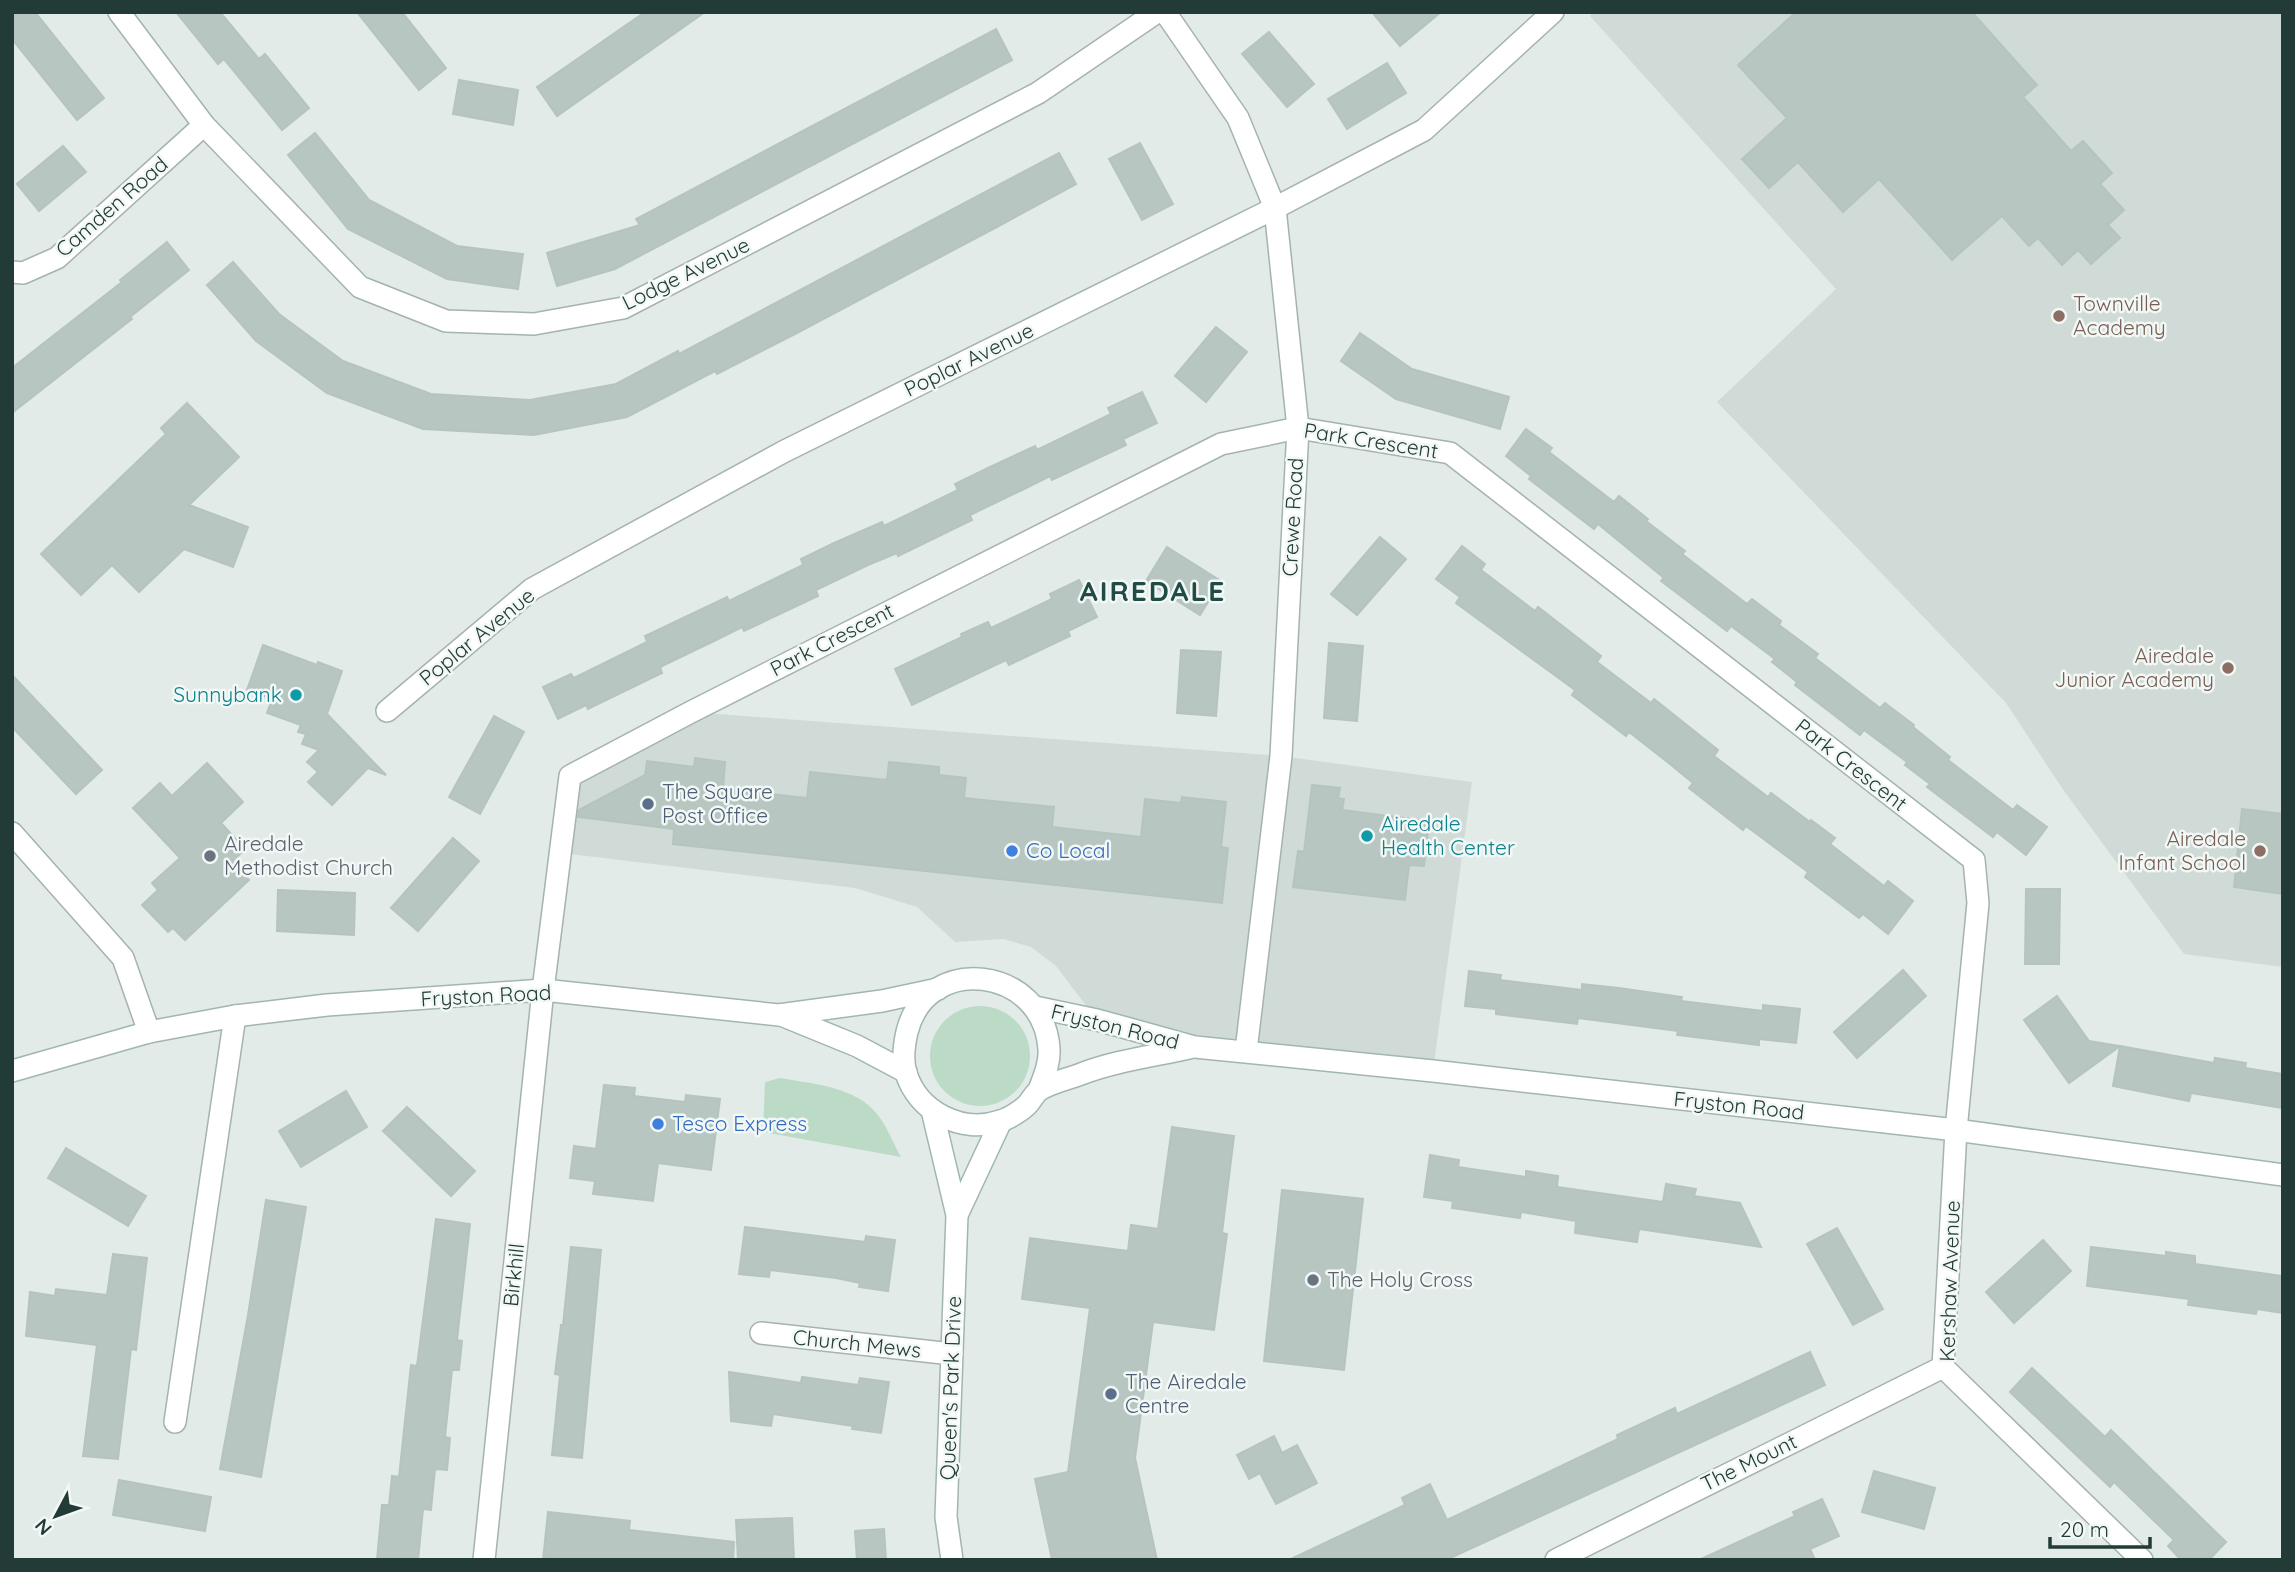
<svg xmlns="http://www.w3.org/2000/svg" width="2295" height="1572" font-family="Quicksand,sans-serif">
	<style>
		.built { fill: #d0dbd7 }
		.green { fill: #bcdbc7 }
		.building { fill: #b7c6c1; stroke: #b5c4bf; stroke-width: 2 }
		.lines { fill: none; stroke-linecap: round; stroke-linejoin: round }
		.street-casing { stroke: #a5b3af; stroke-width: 24 }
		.secondary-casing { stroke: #a1b6b0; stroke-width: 24 }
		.street { stroke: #fff; stroke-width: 21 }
		.secondary { stroke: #fff; stroke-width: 21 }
		.education-dot { fill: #8d6e63; stroke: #f2f8f6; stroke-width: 2.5 }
		.culture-dot { fill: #0f9aa8; stroke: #f2f8f6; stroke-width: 2.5 }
		.service-dot { fill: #5c6f8a; stroke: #f2f8f6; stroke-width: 2.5 }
		.shop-dot { fill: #3f7fe0; stroke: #f2f8f6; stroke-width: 2.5 }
		.worship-dot { fill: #6b7280; stroke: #f2f8f6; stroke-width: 2.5 }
		.labels { text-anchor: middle; stroke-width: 5; stroke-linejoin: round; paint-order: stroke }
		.street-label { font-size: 21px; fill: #233b37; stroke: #f2f8f6 }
		.education-label { font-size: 21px; fill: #785e54; stroke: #f2f8f6; text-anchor: end }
		.culture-label { font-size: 21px; fill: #0d838f; stroke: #f2f8f6; text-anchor: end }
		.service-label { font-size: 21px; fill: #4e5e75; stroke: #f2f8f6; text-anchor: start }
		.worship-label { font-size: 21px; fill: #5b616d; stroke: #f2f8f6; text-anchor: start }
		.shop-label { font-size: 21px; fill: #366cbe; stroke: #f2f8f6; text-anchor: start }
		.district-label { font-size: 28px; font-weight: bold; letter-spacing: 2px; fill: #204c45; stroke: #f2f8f6 }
	</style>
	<rect width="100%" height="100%" fill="#e2ebe8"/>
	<g class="built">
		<polygon points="1593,12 2283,12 2283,967 2184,954 2064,791 2006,703 1717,402 1836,289 1590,16"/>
		<polygon points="691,712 1281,756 1472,782 1433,1071 1246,1051 1097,1020 1056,966 1031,947 1003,939 955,942 917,907 855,888 561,853 570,776"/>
	</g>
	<g class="green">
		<circle cx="980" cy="1056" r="50"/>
		<path d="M780 1078C812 1084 855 1086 877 1114 887 1126 893 1143 901 1157L763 1132 765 1082Z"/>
	</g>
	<g class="building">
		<polygon points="12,12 35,12 104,98 77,120 12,39"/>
		<polygon points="176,12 220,12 259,59 265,54 309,108 282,130 224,59 218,64"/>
		<polygon points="357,12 402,12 446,68 419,90"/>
		<polygon points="645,12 705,12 557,116 537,87"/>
		<polygon points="1372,12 1441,12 1400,46"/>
		<polygon points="1796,12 1972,12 2037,85 2023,97 2071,151 2083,141 2112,173 2100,184 2124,210 2108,225 2120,238 2091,264 2078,250 2062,265 2038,238 2029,246 2002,216 1952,260 1879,179 1843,212 1798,162 1769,188 1742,159 1787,118 1738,65"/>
		<polygon points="996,29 1012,60 615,269 557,286 547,253 640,225 636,219"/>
		<polygon points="1269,32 1314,84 1287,107 1242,54"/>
		<polygon points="1387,63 1406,93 1347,129 1328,99"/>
		<polygon points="459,80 518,90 513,125 453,114"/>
		<polygon points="315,133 369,200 457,246 523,254 518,289 447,279 348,229 288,155"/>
		<polygon points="1140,143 1173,204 1142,220 1109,159"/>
		<polygon points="63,146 86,172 39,211 17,184"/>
		<polygon points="1059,153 1076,184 995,228 795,334 717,374 715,371 627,417 534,435 423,429 327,393 256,341 207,285 233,262 279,314 343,361 431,394 530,400 616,384 678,351 679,354"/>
		<polygon points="167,242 189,270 130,317 132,319 12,413 12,368 122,282 120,280"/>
		<polygon points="1216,327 1247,352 1206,402 1175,376"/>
		<polygon points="1360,333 1412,369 1509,397 1500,429 1396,399 1341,361"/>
		<polygon points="1142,392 1157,423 1123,439 1126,445 1052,480 1050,476 1022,490 970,515 972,520 898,556 897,553 868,565 816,590 818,596 744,631 742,627 714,641 660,667 662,673 588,709 586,705 558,719 543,687 571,674 574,678 647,642 645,636 727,597 729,601 803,565 801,559 834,543 882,522 884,526 958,490 955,484 988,468 1035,446 1037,450 1111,414 1108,408"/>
		<polygon points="187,403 239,457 189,505 248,527 233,567 184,549 139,592 112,565 81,595 41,554 166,434 161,428"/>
		<polygon points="1526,429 1552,448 1549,452 1614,502 1619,496 1648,519 1646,521 1685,551 1682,554 1747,604 1752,599 1781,621 1779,625 1818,654 1815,658 1880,708 1885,703 1914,725 1913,727 1950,757 1948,760 2013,810 2017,805 2047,827 2026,855 1997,832 1993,837 1927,787 1930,784 1905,765 1907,762 1864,730 1860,735 1795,685 1797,682 1772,662 1775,659 1731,626 1727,631 1661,581 1664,578 1598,524 1594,529 1529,479 1531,476 1506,456"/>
		<polygon points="1380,537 1406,559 1357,615 1331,594"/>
		<polygon points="1462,546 1485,564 1481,570 1535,611 1538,607 1601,656 1597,662 1651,703 1654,699 1718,750 1714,756 1768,797 1771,793 1810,822 1811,820 1835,838 1830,844 1884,886 1888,881 1913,901 1888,934 1863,914 1859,918 1805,877 1808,872 1746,826 1743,830 1689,788 1693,783 1670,764 1629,732 1626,736 1572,695 1575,690 1456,603 1460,597 1436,579"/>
		<polygon points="1167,547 1221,581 1200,615 1146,581"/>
		<polygon points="1079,580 1097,617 1068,631 1070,636 1009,665 1006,660 912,705 895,669 962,637 961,634 988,622 991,628 1052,599 1050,594"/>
		<polygon points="1329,643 1363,646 1357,721 1324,718"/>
		<polygon points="263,645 317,665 318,662 342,671 327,714 386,775 368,768 332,805 308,782 318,772 307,762 319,750 302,744 306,734 298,732 301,725 267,713 272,699 247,690"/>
		<polygon points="1181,650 1221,652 1216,716 1177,713"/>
		<polygon points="12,675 102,770 76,794 12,727"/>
		<polygon points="494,716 524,732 480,814 449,797"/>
		<polygon points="695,758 725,762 723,789 807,798 810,772 887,780 889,762 939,767 939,775 966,778 964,798 1054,807 1052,827 1141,837 1145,799 1181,803 1182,797 1226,802 1221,847 1228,848 1222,903 673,844 674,829 578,817 579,810 645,775 647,761 694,767"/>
		<polygon points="207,763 243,802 221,823 245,849 232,862 249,880 185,940 173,928 168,932 142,905 158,890 152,883 180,858 133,808 160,783 172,796"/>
		<polygon points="1312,785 1340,788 1338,798 1344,799 1342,810 1429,821 1424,866 1409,865 1405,900 1293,887 1298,851 1304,852"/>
		<polygon points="2242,809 2283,814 2283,894 2234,887"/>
		<polygon points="453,838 479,861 418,931 391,908"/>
		<polygon points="2026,889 2060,889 2059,964 2025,964"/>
		<polygon points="278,890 355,893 354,935 277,931"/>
		<polygon points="1903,970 1926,996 1857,1058 1834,1032"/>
		<polygon points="1469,971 1501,975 1500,980 1582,990 1582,984 1619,988 1682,997 1681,1001 1763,1011 1763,1005 1800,1009 1796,1043 1759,1039 1759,1045 1677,1035 1678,1031 1578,1018 1577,1024 1496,1014 1496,1009 1465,1006"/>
		<polygon points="2057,996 2089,1041 2120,1046 2069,1083 2024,1020"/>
		<polygon points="2120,1046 2214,1063 2215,1058 2246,1063 2245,1068 2283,1074 2283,1108 2191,1093 2189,1101 2113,1086"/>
		<polygon points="604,1085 635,1088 634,1096 685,1102 686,1095 720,1099 711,1170 658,1163 653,1201 593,1194 595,1181 570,1178 574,1146 596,1149"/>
		<polygon points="346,1091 367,1127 301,1167 279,1131"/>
		<polygon points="407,1107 475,1171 451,1196 383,1131"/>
		<polygon points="1172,1127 1234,1136 1222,1233 1227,1234 1214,1330 1153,1322 1135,1458 1157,1560 1052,1560 1035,1479 1068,1472 1090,1308 1022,1299 1030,1238 1128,1251 1131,1225 1158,1229"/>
		<polygon points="66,1148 146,1196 128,1226 48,1178"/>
		<polygon points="1430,1155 1459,1160 1458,1167 1526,1177 1526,1171 1558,1176 1557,1187 1663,1202 1666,1184 1696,1189 1694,1196 1740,1203 1761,1247 1639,1229 1637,1242 1575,1233 1576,1221 1521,1212 1520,1218 1452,1208 1453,1201 1424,1197"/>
		<polygon points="1282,1190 1363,1199 1344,1370 1264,1361"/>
		<polygon points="266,1200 306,1207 261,1477 220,1469 248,1315"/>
		<polygon points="436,1219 470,1224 457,1340 462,1341 459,1370 452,1370 445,1437 450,1438 447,1470 435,1469 431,1510 423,1509 418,1560 377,1560 382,1505 389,1505 392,1476 399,1477 411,1365 417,1366"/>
		<polygon points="745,1227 865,1242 866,1236 895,1240 888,1291 859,1287 860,1283 836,1278 770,1270 769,1277 739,1274"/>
		<polygon points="1837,1228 1883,1309 1853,1325 1807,1244"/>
		<polygon points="2043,1240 2071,1271 2014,1323 1986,1292"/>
		<polygon points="571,1247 601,1250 582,1458 552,1455 560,1375 555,1374 561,1325 563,1325"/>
		<polygon points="2091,1247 2166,1256 2166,1252 2195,1256 2195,1264 2283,1276 2283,1313 2257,1309 2256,1314 2188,1305 2189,1299 2087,1286"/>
		<polygon points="113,1254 147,1258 136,1350 131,1349 118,1459 83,1456 97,1345 26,1336 30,1292 55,1296 56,1289 107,1295"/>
		<polygon points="1810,1352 1825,1385 1446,1560 1289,1560 1405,1505 1402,1498 1430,1484 1447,1520 1618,1439 1617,1435 1675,1408 1677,1414"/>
		<polygon points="2032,1368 2105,1437 2111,1430 2226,1542 2209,1560 2181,1560 2168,1546 2174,1540 2114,1482 2110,1487 2010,1392"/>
		<polygon points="729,1372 801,1383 802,1377 858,1385 860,1378 889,1382 881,1433 852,1429 853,1426 773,1414 771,1426 731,1421"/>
		<polygon points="1274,1436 1282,1453 1297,1445 1317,1483 1276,1504 1260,1473 1249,1479 1237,1455"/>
		<polygon points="1874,1471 1935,1488 1924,1529 1862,1512"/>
		<polygon points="119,1480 211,1497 205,1531 113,1515"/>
		<polygon points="1822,1499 1839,1536 1810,1549 1815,1560 1699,1560 1795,1516 1793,1512"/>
		<polygon points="548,1512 630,1521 629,1530 734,1542 733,1560 543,1560"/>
		<polygon points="792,1518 794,1560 738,1560 736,1520"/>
		<polygon points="884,1529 886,1560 857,1560 855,1531"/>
	</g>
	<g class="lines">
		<defs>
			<g id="street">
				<polyline points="119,12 204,125 360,287 446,321 534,324 623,308 1038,93 1157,12"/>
				<polyline points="1165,12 1238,118 1275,208 1298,428 1281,756 1246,1051"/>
				<polyline points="12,272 23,273 57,258 204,125"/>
				<polyline points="387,711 532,589 783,452 1275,208 1424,130 1553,12"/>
				<polyline points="12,833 123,958 149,1032"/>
				<polyline points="761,1333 952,1354"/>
				<polyline points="175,1422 235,1016"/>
				<polyline points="484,1560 543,990 570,776 691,712 1221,444 1298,428 1450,453 1974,860 1978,903 1956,1130 1943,1367 2142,1560"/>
				<polyline points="1556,1560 1943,1367"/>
			</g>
			<g id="secondary">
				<polyline points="1035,1007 1097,1020 1195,1047 1433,1071 1956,1130 2283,1175"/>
				<polyline points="781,1015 857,1046 906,1072"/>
				<polyline points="12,1071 149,1032 235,1016 327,1005 543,990 779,1015 882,1001 938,989"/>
				<path d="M1039 1090C1044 1077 1050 1063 1049 1049 1044 967 927 951 907 1032 904 1045 902 1060 906 1073 918 1112 962 1134 1000 1121 1008 1119 1021 1111 1027 1105 1032 1100 1035 1092 1041 1089 1053 1082 1068 1079 1081 1074 1115 1061 1153 1056 1189 1048"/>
				<polyline points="932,1110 957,1215 946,1517 952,1560"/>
				<polyline points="957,1215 1001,1121"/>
			</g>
		</defs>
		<use href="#street" class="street-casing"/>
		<use href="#secondary" class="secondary-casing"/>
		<use href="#street" class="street"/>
		<use href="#secondary" class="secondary"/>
	</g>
	<g class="education-dot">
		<circle cx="2059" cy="316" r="7"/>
		<circle cx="2228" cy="668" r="7"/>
		<circle cx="2260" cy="851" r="7"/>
	</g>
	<g class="culture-dot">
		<circle cx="296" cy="695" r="7"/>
		<circle cx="1367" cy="836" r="7"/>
	</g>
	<g class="service-dot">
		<circle cx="648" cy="804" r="7"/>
		<circle cx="1111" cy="1394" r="7"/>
	</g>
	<g class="shop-dot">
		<circle cx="1012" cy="851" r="7"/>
		<circle cx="658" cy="1124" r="7"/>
	</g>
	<g class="worship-dot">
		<circle cx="210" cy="856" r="7"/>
		<circle cx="1313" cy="1280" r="7"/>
	</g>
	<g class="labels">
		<g class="street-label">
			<text transform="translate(112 207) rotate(-41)" y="7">Camden Road</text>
			<text transform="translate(686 274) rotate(-26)" y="7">Lodge Avenue</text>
			<text transform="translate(969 360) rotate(-26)" y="7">Poplar Avenue</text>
			<text transform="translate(1371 441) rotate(9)" y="7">Park Crescent</text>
			<text transform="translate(1293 517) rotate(-87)" y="7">Crewe Road</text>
			<text transform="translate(477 637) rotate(-39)" y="7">Poplar Avenue</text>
			<text transform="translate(832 640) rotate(-27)" y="7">Park Crescent</text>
			<text transform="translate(1851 765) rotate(38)" y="7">Park Crescent</text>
			<text transform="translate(486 996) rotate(-3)" y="7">Fryston Road</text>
			<text transform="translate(1115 1027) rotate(14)" y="7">Fryston Road</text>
			<text transform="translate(1739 1106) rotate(6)" y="7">Fryston Road</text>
			<text transform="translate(514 1275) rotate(-84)" y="7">Birkhill</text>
			<text transform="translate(1950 1281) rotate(-88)" y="7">Kershaw Avenue</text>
			<text transform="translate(857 1344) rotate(6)" y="7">Church Mews</text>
			<text transform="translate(951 1388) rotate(-88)" y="7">Queen's Park Drive</text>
			<text transform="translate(1749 1463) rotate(-26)" y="7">The Mount</text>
		</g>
		<g class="education-label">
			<text x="2073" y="311" text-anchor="start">Townville<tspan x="2073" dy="24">Academy</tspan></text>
			<text x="2214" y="663">Airedale<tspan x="2214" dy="24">Junior Academy</tspan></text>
			<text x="2246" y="846">Airedale<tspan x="2246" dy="24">Infant School</tspan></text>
		</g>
		<g class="culture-label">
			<text x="282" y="702">Sunnybank</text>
			<text x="1381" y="831" text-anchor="start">Airedale<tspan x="1381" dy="24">Health Center</tspan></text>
		</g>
		<g class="service-label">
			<text x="662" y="799">The Square<tspan x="662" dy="24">Post Office</tspan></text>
			<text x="1125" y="1389">The Airedale<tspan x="1125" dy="24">Centre</tspan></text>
		</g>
		<g class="worship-label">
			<text x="224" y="851">Airedale<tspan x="224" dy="24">Methodist Church</tspan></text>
			<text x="1327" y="1287">The Holy Cross</text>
		</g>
		<g class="shop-label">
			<text x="1026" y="858">Co Local</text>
			<text x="672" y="1131">Tesco Express</text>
		</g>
		<g class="district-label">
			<text x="1153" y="601">AIREDALE</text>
		</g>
	</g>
	<rect width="2295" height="1572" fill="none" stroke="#233b37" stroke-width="28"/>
	<g transform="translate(56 1516) rotate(229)" stroke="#f2f8f6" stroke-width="5" paint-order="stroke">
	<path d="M0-5L12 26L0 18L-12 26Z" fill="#233b37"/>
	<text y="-10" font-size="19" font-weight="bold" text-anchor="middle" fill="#233b37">N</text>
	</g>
	<path d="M2050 1537v10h100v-10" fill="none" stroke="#233b37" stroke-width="3.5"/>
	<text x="2060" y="1537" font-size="21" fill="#233b37" stroke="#f2f8f6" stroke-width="5" paint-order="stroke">20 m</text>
</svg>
